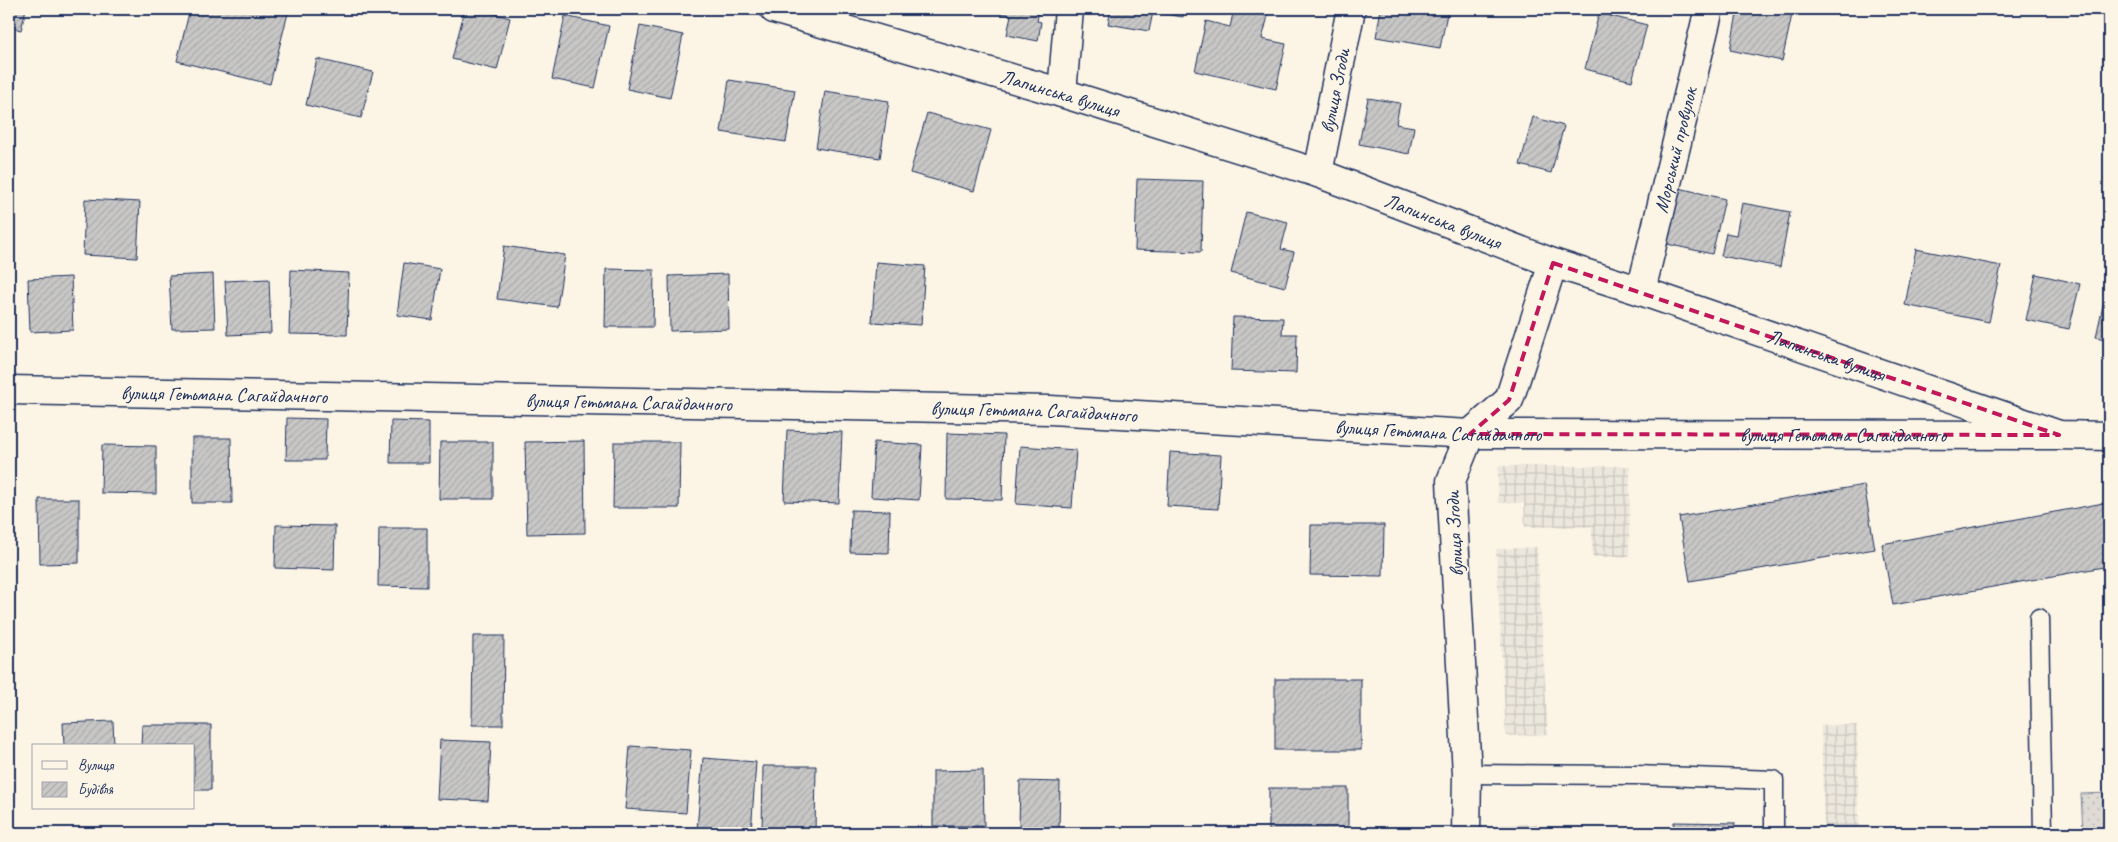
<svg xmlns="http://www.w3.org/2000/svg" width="2118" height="842" font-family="Caveat,sans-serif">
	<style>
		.industrial { fill: url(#industrial-grid) }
		.grass { fill: url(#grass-dots); stroke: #7d8599 }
		.building { fill: url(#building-hatch); stroke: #1b2f5e }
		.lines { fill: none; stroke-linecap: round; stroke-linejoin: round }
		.service-casing { stroke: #1b2f5e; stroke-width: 21 }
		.minor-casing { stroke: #1b2f5e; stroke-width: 31 }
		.service { stroke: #fcf5e5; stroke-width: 18 }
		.minor { stroke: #fcf5e5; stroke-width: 28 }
		.marked { fill: none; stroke: #c2185b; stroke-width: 4; stroke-dasharray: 10 6; stroke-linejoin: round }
		.labels { text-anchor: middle; stroke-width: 4; stroke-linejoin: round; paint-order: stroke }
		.street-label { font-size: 20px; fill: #1b2f5e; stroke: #fcf5e5 }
	</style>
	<defs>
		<pattern id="industrial-grid" width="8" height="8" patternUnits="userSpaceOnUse" patternTransform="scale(1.25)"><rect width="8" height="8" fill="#ece7dc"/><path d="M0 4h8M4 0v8" fill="none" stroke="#cac6bf"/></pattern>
		<pattern id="grass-dots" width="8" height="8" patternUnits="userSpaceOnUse" patternTransform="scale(1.25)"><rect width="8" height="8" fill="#dfdbd4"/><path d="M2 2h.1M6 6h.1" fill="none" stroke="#bfbcb8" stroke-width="1.8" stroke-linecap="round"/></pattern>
		<pattern id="building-hatch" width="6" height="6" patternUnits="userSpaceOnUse" patternTransform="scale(1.25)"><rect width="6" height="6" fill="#c8c7c6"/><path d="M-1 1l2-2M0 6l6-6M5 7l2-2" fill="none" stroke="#ababac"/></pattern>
	</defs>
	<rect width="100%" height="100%" fill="#fcf5e5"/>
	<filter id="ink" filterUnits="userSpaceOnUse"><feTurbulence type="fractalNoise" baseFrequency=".02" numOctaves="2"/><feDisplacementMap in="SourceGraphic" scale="10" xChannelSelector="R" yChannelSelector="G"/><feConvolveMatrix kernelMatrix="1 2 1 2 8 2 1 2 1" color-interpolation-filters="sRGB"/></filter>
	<g filter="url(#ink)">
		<g class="industrial">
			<polygon points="1498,466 1630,466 1629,557 1592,557 1592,527 1525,527 1524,503 1498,503"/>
			<polygon points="1537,547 1548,734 1506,736 1496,549"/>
			<polygon points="1857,725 1859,832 1824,833 1821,726"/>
			<polygon points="1537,824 1537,833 1500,833 1500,825"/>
		</g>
		<polygon class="grass" points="2109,793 2109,833 2083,833 2081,794"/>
		<g class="building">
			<polygon points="9,9 26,9 21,30 9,27"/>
			<polygon points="190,9 289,9 270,84 177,61"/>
			<polygon points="465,9 476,9 510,18 497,70 452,59"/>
			<polygon points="981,9 1039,9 1037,21 1041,22 1038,41 1007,35 1011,15"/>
			<polygon points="1111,9 1184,9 1183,17 1153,12 1149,31 1108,24"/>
			<polygon points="1234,9 1268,16 1262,39 1286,44 1276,89 1195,71 1206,21 1230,27"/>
			<polygon points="1381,9 1448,9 1440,48 1376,37"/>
			<polygon points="1738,9 1793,10 1782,61 1730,50"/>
			<polygon points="1599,13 1647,25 1632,81 1585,69"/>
			<polygon points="565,16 609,26 595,88 552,79"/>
			<polygon points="640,26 683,35 670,98 627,89"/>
			<polygon points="317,59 373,72 361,118 306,105"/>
			<polygon points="729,80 795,90 786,142 721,132"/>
			<polygon points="825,91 889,101 880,158 816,148"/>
			<polygon points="1368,98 1400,103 1396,124 1414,127 1409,154 1359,144"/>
			<polygon points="927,113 991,130 974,191 910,173"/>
			<polygon points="1533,117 1564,126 1551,173 1520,165"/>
			<polygon points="1137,179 1203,181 1201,252 1135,250"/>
			<polygon points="1671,186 1725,199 1712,254 1658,242"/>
			<polygon points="85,199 140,202 137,258 83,255"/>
			<polygon points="1742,203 1790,212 1780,267 1721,256 1726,233 1736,235"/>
			<polygon points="1246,212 1288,222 1281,249 1294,252 1285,287 1231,273"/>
			<polygon points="504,246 565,255 557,307 497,299"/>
			<polygon points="1916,249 2001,266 1989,322 1905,305"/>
			<polygon points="876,262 925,266 921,325 872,322"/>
			<polygon points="404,263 440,269 432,320 397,315"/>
			<polygon points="606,269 654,270 653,327 605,327"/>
			<polygon points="291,270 349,273 347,335 289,334"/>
			<polygon points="213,274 215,328 172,329 169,276"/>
			<polygon points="728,274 729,329 670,331 669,276"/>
			<polygon points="2036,274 2080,284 2069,329 2026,320"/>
			<polygon points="71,277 73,330 30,332 28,279"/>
			<polygon points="269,279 271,333 228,335 225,281"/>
			<polygon points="2107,287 2109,287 2109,340 2096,337"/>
			<polygon points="1233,317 1283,318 1282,334 1297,334 1296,373 1231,371"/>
			<polygon points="287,418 326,419 325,460 286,460"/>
			<polygon points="391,421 429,422 429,463 390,463"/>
			<polygon points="787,430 842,432 839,503 784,501"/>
			<polygon points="947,433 1004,435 1002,500 946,499"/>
			<polygon points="192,438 231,438 232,503 192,503"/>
			<polygon points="584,441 585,533 527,534 525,442"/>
			<polygon points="440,442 493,442 493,499 439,499"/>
			<polygon points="614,442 680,442 679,508 613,508"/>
			<polygon points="874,442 922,445 919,500 871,497"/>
			<polygon points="102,445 156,446 156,494 101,493"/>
			<polygon points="1020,446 1076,450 1072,508 1016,504"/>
			<polygon points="1170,452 1221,455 1218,509 1167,506"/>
			<polygon points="1864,485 1875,549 1690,581 1679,517"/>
			<polygon points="39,499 79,499 79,563 40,564"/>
			<polygon points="2109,502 2109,566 1893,605 1882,544"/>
			<polygon points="851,510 890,511 889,553 850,552"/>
			<polygon points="276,525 335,526 334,570 275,568"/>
			<polygon points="1311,525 1384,525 1383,576 1310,575"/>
			<polygon points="379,528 427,528 427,587 378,586"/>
			<polygon points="473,636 504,636 503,725 472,725"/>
			<rect x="1275" y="679" width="86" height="71"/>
			<polygon points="113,721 114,746 64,746 63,723"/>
			<polygon points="142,725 211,725 211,790 194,790 194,746 141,746"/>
			<polygon points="440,740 491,742 488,801 437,799"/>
			<polygon points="630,746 691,750 686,813 625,809"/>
			<polygon points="703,758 756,762 751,833 697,829"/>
			<polygon points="763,766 816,766 815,833 762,833"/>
			<polygon points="983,770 984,826 933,826 933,771"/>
			<polygon points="1020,781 1060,782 1059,829 1019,828"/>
			<rect x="1269" y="788" width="79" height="45"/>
			<polygon points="1674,822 1735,823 1734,833 1673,833"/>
		</g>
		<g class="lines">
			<defs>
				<g id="service">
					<polyline points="2039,618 2043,833"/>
					<polyline points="1467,774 1636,775 1774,780 1774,833"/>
				</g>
				<g id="minor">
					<path id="s1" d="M774 9 1062 93 1318 173 1553 263 1641 291 2059 435 2109 436"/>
					<polyline points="1062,93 1069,9"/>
					<path id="s2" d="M1318 173 1351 9"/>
					<path id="s3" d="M1641 291 1709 9"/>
					<path id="s4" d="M9 390 1050 410 1470 434 2059 435"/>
					<polyline points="1466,833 1467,774 1451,481 1470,434 1509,400 1553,263"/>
				</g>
			</defs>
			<use href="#service" class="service-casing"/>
			<use href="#minor" class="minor-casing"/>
			<use href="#service" class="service"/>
			<use href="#minor" class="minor"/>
		</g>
	</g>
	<path class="marked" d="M1553 263 2059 435 1470 434 1509 400Z"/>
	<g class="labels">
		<g class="street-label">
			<text dy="7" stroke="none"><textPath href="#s2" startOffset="84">вулиця Згоди</textPath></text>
			<text dy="7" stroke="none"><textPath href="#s1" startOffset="298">Лапинська вулиця</textPath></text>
			<text dy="7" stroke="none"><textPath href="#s3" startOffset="145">Морський провулок</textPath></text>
			<text dy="7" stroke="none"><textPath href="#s1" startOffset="702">Лапинська вулиця</textPath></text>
			<text dy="7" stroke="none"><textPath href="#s1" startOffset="1108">Лапинська вулиця</textPath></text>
			<text dy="7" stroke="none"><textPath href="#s4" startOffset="215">вулиця Гетьмана Сагайдачного</textPath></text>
			<text dy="7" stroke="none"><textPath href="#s4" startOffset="620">вулиця Гетьмана Сагайдачного</textPath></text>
			<text dy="7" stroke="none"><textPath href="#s4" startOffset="1025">вулиця Гетьмана Сагайдачного</textPath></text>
			<text dy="7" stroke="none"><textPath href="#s4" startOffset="1430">вулиця Гетьмана Сагайдачного</textPath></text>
			<text dy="7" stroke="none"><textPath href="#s4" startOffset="1835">вулиця Гетьмана Сагайдачного</textPath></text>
			<text transform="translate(1454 534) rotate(-93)" y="7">вулиця Згоди</text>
		</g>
	</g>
	<rect width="2118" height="842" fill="none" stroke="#fcf5e5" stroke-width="30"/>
	<rect x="15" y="15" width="2088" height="812" fill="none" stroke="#1b2f5e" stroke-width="2" filter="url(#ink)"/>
	<rect x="32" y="744" width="162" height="65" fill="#fcf5e5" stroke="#a2a6af"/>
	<rect x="42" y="761" width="25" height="8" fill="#fcf5e5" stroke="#a2a6af"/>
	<text x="78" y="770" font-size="15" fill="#1b2f5e">Вулиця</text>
	<rect x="42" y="782" width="25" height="15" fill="url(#building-hatch)" stroke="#a2a6af"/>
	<text x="78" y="794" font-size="15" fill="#1b2f5e">Будівля</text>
</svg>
